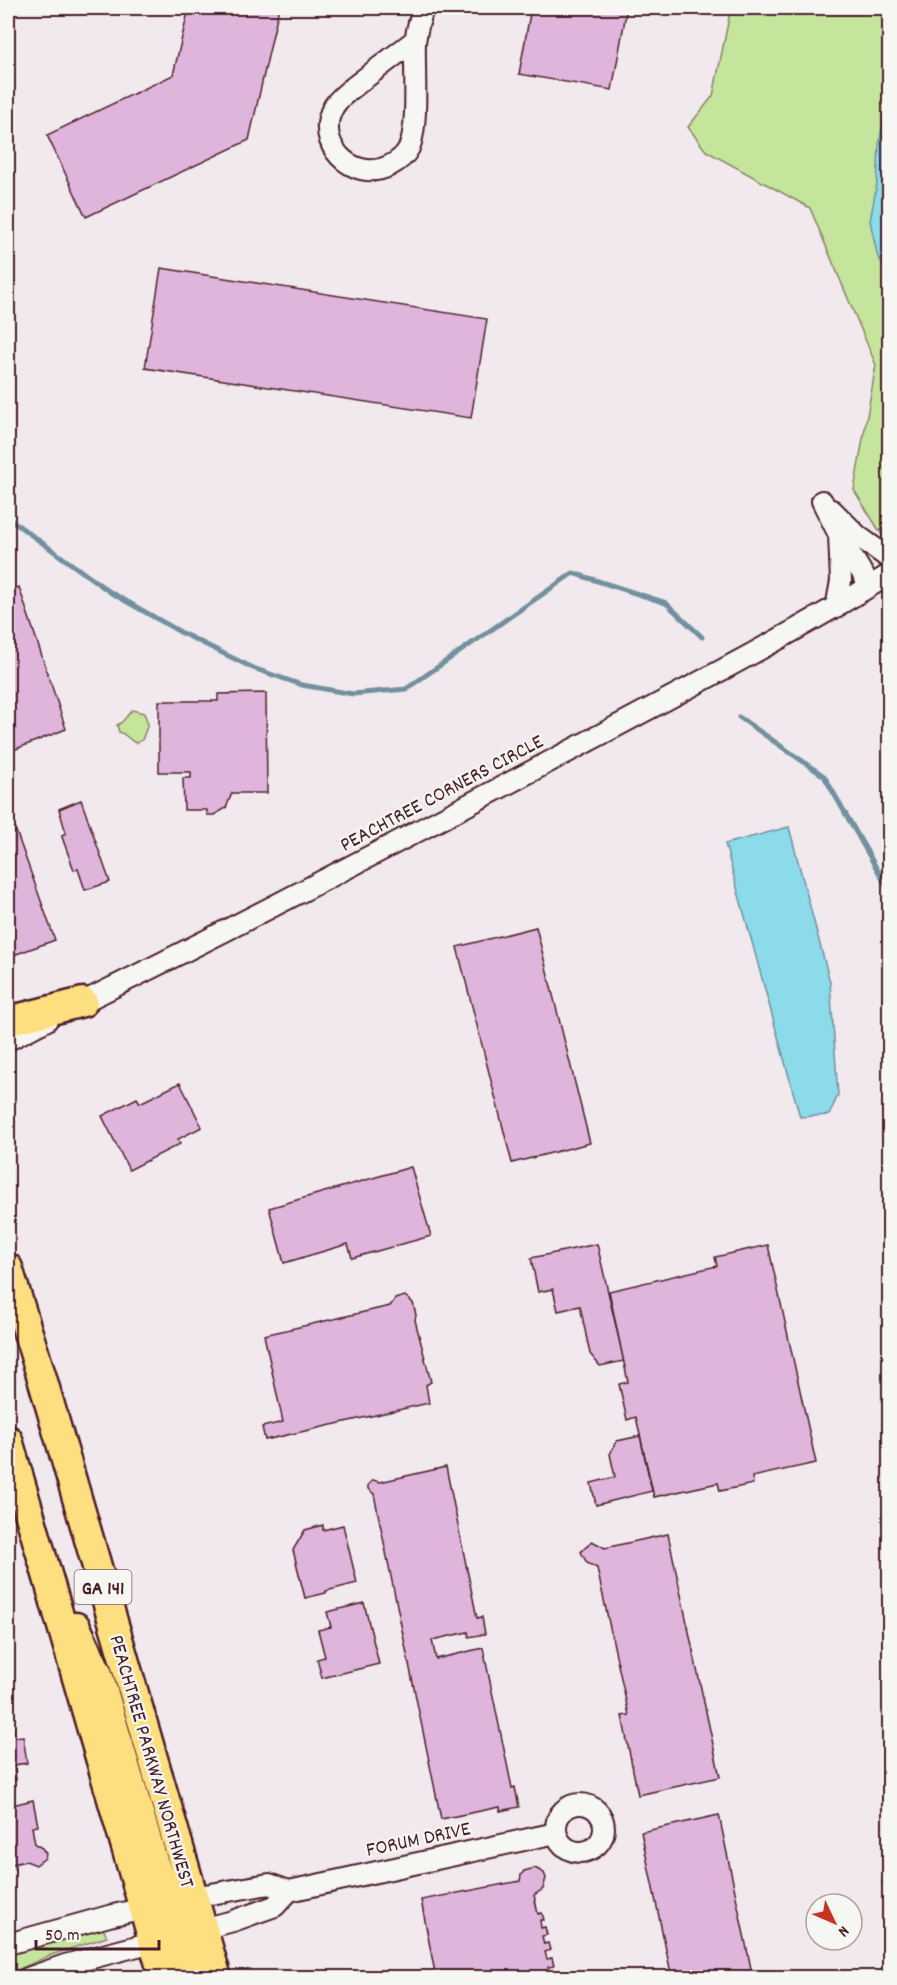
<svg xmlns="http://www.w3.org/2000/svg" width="897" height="1985" font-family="Dekko,sans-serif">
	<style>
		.green { fill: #c5e59d; stroke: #888264; stroke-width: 1.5 }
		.water { fill: #8cdbea; stroke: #72909e; stroke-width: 1.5 }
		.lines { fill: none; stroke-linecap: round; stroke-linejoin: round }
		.stream { stroke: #72909e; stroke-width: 5 }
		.building { fill: #dfb5db; stroke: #4a1f2b; stroke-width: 1.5 }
		.minor-casing { stroke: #4a1f2b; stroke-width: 24 }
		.highway-casing { stroke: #4a1f2b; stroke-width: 33 }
		.minor { stroke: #f6f6f2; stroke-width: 20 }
		.highway { stroke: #fedf80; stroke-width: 28 }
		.labels { text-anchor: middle; stroke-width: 4.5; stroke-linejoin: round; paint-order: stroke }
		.shield { fill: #f6f6f2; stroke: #7e6067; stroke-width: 1.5 }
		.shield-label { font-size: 20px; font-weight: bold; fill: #4a1f2b }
		.street-label { font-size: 21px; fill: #4a1f2b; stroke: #f6f6f2 }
	</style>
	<rect width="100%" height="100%" fill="#f1e9ed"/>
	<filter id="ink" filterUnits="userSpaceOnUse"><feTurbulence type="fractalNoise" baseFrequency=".0167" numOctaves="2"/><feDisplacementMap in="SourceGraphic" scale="12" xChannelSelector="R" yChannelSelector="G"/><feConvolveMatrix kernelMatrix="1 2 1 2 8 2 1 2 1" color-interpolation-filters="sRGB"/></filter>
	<g filter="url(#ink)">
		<g class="green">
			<polygon points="731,8 889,8 890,538 885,540 854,490 876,365 810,208 706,151 688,127 713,96"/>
			<path d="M132 710 144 713 148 724 142 740 136 743C128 740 127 734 119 732L117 725 122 722Z"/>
			<polygon points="102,1926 107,1937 51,1955 8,1974 8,1953"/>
		</g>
		<g class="water">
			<polygon points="889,87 889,271 878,258 870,221 877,183 879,145"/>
			<polygon points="789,827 830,982 838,1095 829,1115 800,1117 725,844"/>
		</g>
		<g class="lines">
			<g class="stream">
				<polyline points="8,518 110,592 182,633 253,668 302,685 353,694 406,689 573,573 666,603 702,637"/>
				<polyline points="739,717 824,776 890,892"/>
			</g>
		</g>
		<g class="building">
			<polygon points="189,8 279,8 249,140 86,217 47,135 173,75"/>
			<polygon points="531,8 627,8 612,90 519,74"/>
			<polygon points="161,268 487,319 471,418 145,368"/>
			<polygon points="19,587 66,729 11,751 8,741 8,717 11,716 8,708 8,591"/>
			<polygon points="266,693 267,793 232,793 226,808 214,815 207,815 207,810 184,810 183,778 191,778 191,772 159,772 159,701 218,701 218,694"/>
			<polygon points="81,800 110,882 85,890 78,869 74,870 62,837 62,835 66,833 59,809"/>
			<polygon points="16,831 55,940 11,956 8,946 8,834"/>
			<polygon points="536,927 590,1143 512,1163 457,947"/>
			<polygon points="180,1083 202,1127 178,1139 180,1144 129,1170 102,1116 137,1098 140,1103"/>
			<polygon points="411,1167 431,1236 352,1258 348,1244 284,1263 269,1208"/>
			<polygon points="597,1244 624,1361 600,1366 590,1354 580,1306 558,1311 553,1289 538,1292 531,1258"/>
			<polygon points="768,1245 816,1463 752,1477 753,1484 720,1491 718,1483 654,1497 636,1417 627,1420 619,1384 628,1382 609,1291 717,1266 715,1257"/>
			<polygon points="405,1296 413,1303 416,1315 415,1320 431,1382 426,1385 429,1403 265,1440 262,1427 283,1422 264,1335 390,1306 395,1299"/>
			<polygon points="640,1436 652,1491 596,1505 591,1483 615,1477 610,1454 617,1441"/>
			<polygon points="446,1467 477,1618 482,1617 485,1634 469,1637 468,1632 432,1640 436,1659 483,1648 512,1788 515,1787 519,1807 500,1811 500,1807 441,1819 374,1494 368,1489 368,1485 373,1480 380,1482"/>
			<polygon points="323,1525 323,1530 343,1525 357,1583 326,1591 326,1593 305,1598 293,1550 305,1530"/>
			<polygon points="668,1534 720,1777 638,1795 622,1716 629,1715 597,1568 587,1563 581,1552 592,1541 605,1548"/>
			<polygon points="364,1603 379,1664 322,1678 317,1659 325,1657 318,1630 331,1627 327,1612"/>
			<polygon points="8,1701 9,1701 15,1737 23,1736 27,1763 14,1765 16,1780 8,1781"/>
			<polygon points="33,1800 38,1826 32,1827 35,1844 42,1848 46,1854 45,1858 36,1865 26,1861 8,1865 8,1806"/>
			<polygon points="719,1815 753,1978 672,1978 641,1832"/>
			<polygon points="535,1868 544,1873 546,1878 543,1889 534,1895 538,1914 542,1913 544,1920 540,1920 541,1928 545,1927 547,1935 542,1936 544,1944 548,1943 550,1950 545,1952 547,1959 552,1958 554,1966 548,1967 550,1978 436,1978 421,1900 520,1881 521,1875 524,1871"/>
			<polygon points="887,1868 890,1869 890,1902 883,1900 887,1888 882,1884"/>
		</g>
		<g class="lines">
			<defs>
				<g id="minor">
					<path d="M415 40C398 53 381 66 364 79 354 87 341 95 334 106 312 142 353 184 389 166 397 162 405 156 409 148 419 125 414 70 415 43 416 31 420 19 423 8"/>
					<polyline points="822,501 839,535 841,581 836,608"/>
					<polyline points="832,510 858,536 890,559"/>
					<polyline points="842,540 870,586"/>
					<path d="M73 1007C237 926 399 842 560 756 671 697 783 640 890 574"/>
					<polyline points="8,1040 47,1020"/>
					<circle cx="580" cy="1828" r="24"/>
					<polyline points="8,1944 109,1916 193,1897 269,1884 289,1891 556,1833"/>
					<polyline points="28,1978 65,1965 233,1921 275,1906 289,1891"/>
				</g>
				<g id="highway">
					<polyline points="8,1021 83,1002"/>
					<polyline points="8,1268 42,1378 217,1978"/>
					<polyline points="8,1440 164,1978"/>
					<polyline points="76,1627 98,1674 153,1861 194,1978"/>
				</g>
			</defs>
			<use href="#minor" class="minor-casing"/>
			<use href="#highway" class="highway-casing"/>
			<use href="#minor" class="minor"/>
			<use href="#highway" class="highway"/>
		</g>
	</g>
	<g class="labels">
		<rect class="shield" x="74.5" y="1570" width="57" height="34" rx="4.5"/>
		<g class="shield-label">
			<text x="103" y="1594">GA 141</text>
		</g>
		<g class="street-label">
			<text transform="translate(441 792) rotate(-28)" y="7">PEACHTREE CORNERS CIRCLE</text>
			<text transform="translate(153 1761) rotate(74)" y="7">PEACHTREE PARKWAY NORTHWEST</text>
			<text transform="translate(418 1838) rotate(-12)" y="7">FORUM DRIVE</text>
		</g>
	</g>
	<rect width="897" height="1985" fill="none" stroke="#f6f6f2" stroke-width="30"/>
	<rect x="15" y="15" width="867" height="1955" fill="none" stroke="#4a1f2b" stroke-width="2" filter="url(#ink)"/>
	<g transform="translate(834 1922) rotate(134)"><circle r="28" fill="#f6f6f2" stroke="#b1a0a2" stroke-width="1.5"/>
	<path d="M0-4.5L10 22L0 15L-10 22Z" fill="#c8321e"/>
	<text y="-9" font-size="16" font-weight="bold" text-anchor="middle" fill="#4a1f2b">N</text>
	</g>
	<path d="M36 1940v9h123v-9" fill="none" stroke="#4a1f2b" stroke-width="3"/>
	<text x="45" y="1940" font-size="18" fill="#4a1f2b" stroke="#f6f6f2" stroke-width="4.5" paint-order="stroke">50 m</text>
</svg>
